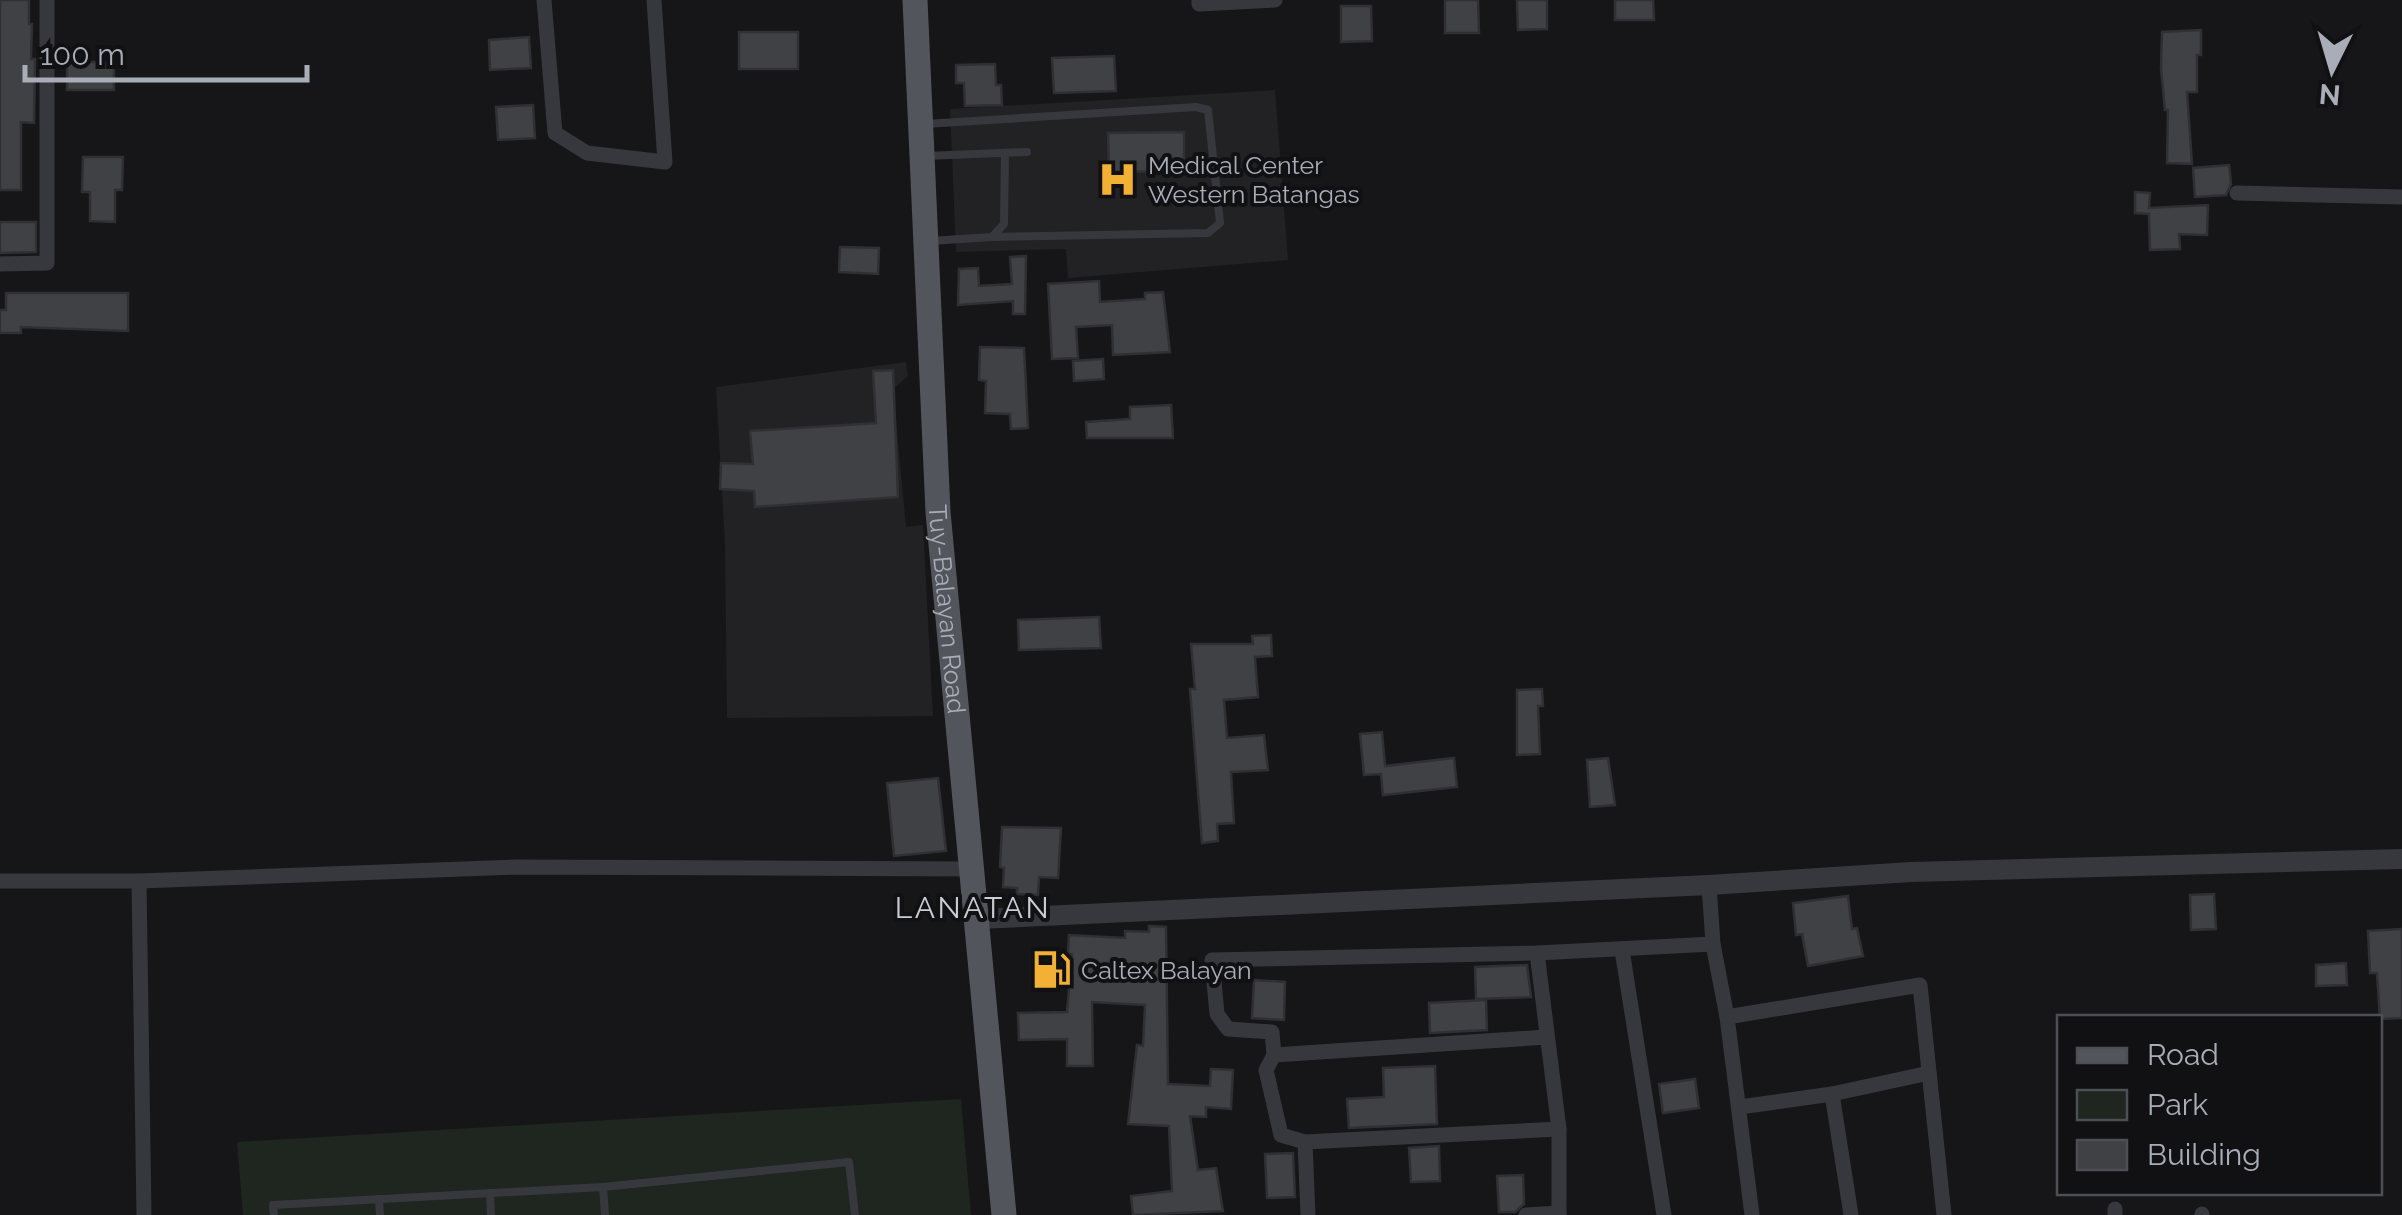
<svg xmlns="http://www.w3.org/2000/svg" width="2402" height="1215" font-family="Raleway,sans-serif">
	<style>
		.built { fill: #222225 }
		.green { fill: #1e261f }
		.building { fill: #404145; stroke: #303034; stroke-width: 2.5 }
		.lines { fill: none; stroke-linecap: round; stroke-linejoin: round }
		.service { stroke: #37383d; stroke-width: 8 }
		.minor { stroke: #37383d; stroke-width: 15 }
		.tertiary { stroke: #37383d; stroke-width: 20 }
		.primary { stroke: #53555c; stroke-width: 25 }
		.labels { text-anchor: middle; stroke-width: 8; stroke-linejoin: round; paint-order: stroke }
		.poi-label { font-size: 25px; fill: #a8adb8; stroke: #111113; text-anchor: start }
		.street-label { font-size: 25px; fill: #a8adb8; stroke: #111113 }
		.quarter-label { font-size: 30px; letter-spacing: 2.5px; fill: #c9ccd4; stroke: #111113 }
	</style>
	<rect width="100%" height="100%" fill="#161618"/>
	<g class="built">
		<polygon points="1275,90 1288,260 1068,278 1066,249 956,252 950,109"/>
		<polygon points="906,362 908,376 893,389 906,527 923,525 933,716 727,718 725,544 716,387"/>
	</g>
	<polygon class="green" points="961,1099 971,1215 243,1215 237,1142"/>
	<g class="building">
		<polygon points="0,0 29,0 29,24 32,24 31,59 35,59 34,123 21,122 21,190 0,190"/>
		<polygon points="1445,0 1478,0 1479,33 1445,33"/>
		<polygon points="1517,0 1547,0 1547,29 1518,30"/>
		<polygon points="1615,0 1653,0 1654,20 1615,20"/>
		<polygon points="1341,6 1371,6 1372,41 1341,42"/>
		<polygon points="2201,30 2201,55 2197,55 2197,92 2187,92 2192,164 2167,163 2168,110 2165,110 2161,69 2162,32"/>
		<rect x="739" y="32" width="59" height="37"/>
		<polygon points="529,37 531,68 490,70 489,40"/>
		<polygon points="1114,56 1116,91 1054,93 1052,58"/>
		<rect x="67" y="62" width="47" height="28"/>
		<polygon points="995,64 996,85 1001,85 1002,105 965,106 964,83 956,83 956,65"/>
		<polygon points="533,105 535,138 498,140 496,107"/>
		<polygon points="1184,132 1184,171 1109,172 1108,133"/>
		<polygon points="83,157 123,157 122,190 115,190 115,222 90,221 90,192 82,192"/>
		<polygon points="2229,165 2231,184 2226,195 2195,197 2193,168"/>
		<polygon points="2135,192 2150,193 2149,208 2208,205 2207,235 2179,234 2180,249 2150,250 2149,214 2135,213"/>
		<polygon points="0,222 36,222 36,252 0,253"/>
		<polygon points="840,247 879,248 878,274 839,272"/>
		<polygon points="1026,256 1025,314 1013,314 1013,301 958,305 959,269 978,268 979,286 1012,284 1010,257"/>
		<polygon points="1099,281 1100,302 1145,299 1145,293 1163,292 1170,352 1113,355 1112,325 1076,327 1078,358 1052,359 1048,284"/>
		<polygon points="6,293 128,293 128,331 21,327 21,333 0,333 0,310 6,310"/>
		<polygon points="980,347 1024,348 1028,428 1011,429 1010,414 985,413 986,381 979,380"/>
		<polygon points="1103,359 1104,379 1074,381 1073,361"/>
		<polygon points="893,370 898,497 755,507 754,491 720,489 721,463 753,464 750,431 876,423 873,371"/>
		<polygon points="1171,405 1173,438 1087,438 1086,422 1130,419 1130,407"/>
		<polygon points="1099,617 1101,648 1019,650 1018,620"/>
		<polygon points="1271,635 1272,656 1255,657 1258,697 1224,700 1227,738 1264,735 1268,770 1231,772 1234,823 1217,824 1218,841 1202,843 1190,689 1195,689 1191,644 1253,644 1252,636"/>
		<polygon points="1542,689 1543,706 1538,706 1540,754 1517,755 1517,690"/>
		<polygon points="1382,732 1385,766 1454,758 1457,787 1383,795 1381,774 1364,775 1360,734"/>
		<polygon points="1608,758 1615,805 1590,807 1587,760"/>
		<polygon points="938,778 946,851 894,856 887,783"/>
		<polygon points="1002,827 1061,828 1058,878 1039,877 1038,895 1017,894 1017,888 1003,887 1004,868 1000,867"/>
		<polygon points="2214,894 2216,929 2191,930 2190,895"/>
		<polygon points="1848,896 1852,929 1857,928 1863,956 1808,966 1802,934 1796,935 1793,903"/>
		<polygon points="1149,926 1166,927 1168,1084 1210,1086 1211,1069 1233,1070 1231,1109 1206,1107 1206,1117 1190,1116 1198,1170 1216,1168 1223,1211 1133,1215 1131,1196 1172,1191 1169,1126 1128,1124 1137,1045 1143,1046 1145,1005 1092,1002 1093,1066 1067,1066 1067,1039 1019,1040 1018,1013 1067,1012 1072,954 1068,954 1069,935 1125,938 1125,931 1149,932"/>
		<polygon points="2402,929 2402,1018 2380,1019 2377,973 2370,973 2368,931"/>
		<polygon points="2346,963 2347,985 2316,986 2316,965"/>
		<polygon points="1527,965 1531,997 1476,999 1475,967"/>
		<polygon points="1254,980 1285,982 1284,1020 1252,1018"/>
		<polygon points="1486,1000 1487,1030 1430,1033 1429,1003"/>
		<polygon points="1435,1066 1437,1124 1349,1128 1347,1099 1384,1097 1383,1068"/>
		<polygon points="1695,1079 1699,1108 1663,1113 1659,1084"/>
		<polygon points="1439,1146 1440,1181 1411,1182 1409,1148"/>
		<polygon points="1293,1153 1295,1197 1267,1198 1265,1154"/>
		<polygon points="1523,1175 1524,1204 1515,1212 1499,1212 1497,1176"/>
	</g>
	<g class="lines">
		<g class="service">
			<polyline points="925,124 1196,107 1208,110 1220,223 1208,233 992,237"/>
			<polyline points="925,156 1027,152"/>
			<polyline points="930,241 992,237 1004,224 1005,153"/>
			<polyline points="603,1187 605,1215"/>
			<polyline points="490,1193 491,1215"/>
			<polyline points="379,1199 380,1215"/>
			<polyline points="274,1215 273,1205 603,1187 849,1162 855,1215"/>
		</g>
		<g class="minor">
			<polyline points="544,0 555,133 587,153 665,162 654,0"/>
			<polyline points="1199,0 1199,4 1275,0"/>
			<polyline points="2237,193 2402,197"/>
			<polyline points="0,264 47,263 47,0"/>
			<polyline points="0,881 139,881 517,867 970,869"/>
			<polyline points="139,881 144,1215"/>
			<polyline points="1709,885 1713,944 1727,1017 1752,1215"/>
			<polyline points="1622,950 1664,1215"/>
			<polyline points="1537,953 1559,1129 1559,1215"/>
			<polyline points="1727,1017 1920,985 1944,1215"/>
			<polyline points="1547,1037 1274,1055 1266,1070 1281,1135 1305,1142 1559,1129"/>
			<polyline points="1274,1055 1272,1032 1228,1029 1217,1014 1212,960 1537,953 1713,944"/>
			<polyline points="1832,1094 1851,1215"/>
			<polyline points="1740,1107 1832,1094 1929,1073"/>
			<polyline points="1305,1142 1308,1215"/>
			<polyline points="2115,1209 2115,1215"/>
			<polyline points="2202,1214 2202,1215"/>
			<polyline points="1526,1215 1559,1213"/>
		</g>
		<polyline class="tertiary" points="978,919 1709,885 1911,872 2402,859"/>
		<path class="primary" id="s1" d="M915 0 938 512 1004 1215"/>
	</g>
	<defs>
		<symbol id="hospital-bare" viewBox="-9 -9 18 18"><path d="M-5-5h3v3.5h4V-5h3V5h-3V1.5h-4V5h-3Z" fill="#f2b134" stroke="#111113" stroke-width="2.5" paint-order="stroke"/></symbol>
		<symbol id="fuel-bare" viewBox="-9 -9 18 18"><path d="M-5.5-6h7V0h2V4h1.3V-2.5L3-4.5l.8-.8L6-3V5H2.5V1h-1V6h-7ZM-4.2-4.7v3.2H.2V-4.7Z" fill="#f2b134" stroke="#111113" stroke-width="2.5" paint-order="stroke"/></symbol>
	</defs>
	<g fill-rule="evenodd">
		<use href="#hospital-bare" x="1090" y="152" width="55" height="55"/>
		<use href="#fuel-bare" x="1024" y="942" width="55" height="55"/>
	</g>
	<g class="labels">
		<g class="poi-label">
			<text x="1148" y="174">Medical Center<tspan x="1148" dy="29">Western Batangas</tspan></text>
			<text x="1081" y="979">Caltex Balayan</text>
		</g>
		<g class="street-label">
			<text dy="9" stroke="none"><textPath href="#s1" startOffset="610">Tuy-Balayan Road</textPath></text>
		</g>
		<g class="quarter-label">
			<text x="973" y="918">LANATAN</text>
		</g>
	</g>
	<rect x="2057" y="1015" width="325" height="180" fill="#111113" stroke="#4d4f55" stroke-width="2.5"/>
	<rect x="2077" y="1048" width="50" height="15" fill="#53555c" stroke="#4d4f55" stroke-width="2.5"/>
	<text x="2147" y="1065" font-size="30" fill="#a8adb8">Road</text>
	<rect x="2077" y="1090" width="50" height="30" fill="#1e261f" stroke="#4d4f55" stroke-width="2.5"/>
	<text x="2147" y="1115" font-size="30" fill="#a8adb8">Park</text>
	<rect x="2077" y="1140" width="50" height="30" fill="#404145" stroke="#4d4f55" stroke-width="2.5"/>
	<text x="2147" y="1165" font-size="30" fill="#a8adb8">Building</text>
	<g transform="translate(2332 70) rotate(185)" stroke="#111113" stroke-width="8" paint-order="stroke">
	<path d="M0-8L18 38L0 25L-18 38Z" fill="#a8adb8"/>
	<text y="-15" font-size="28" font-weight="bold" text-anchor="middle" fill="#a8adb8">N</text>
	</g>
	<path d="M25 65v15h282v-15" fill="none" stroke="#a8adb8" stroke-width="5"/>
	<text x="40" y="65" font-size="30" fill="#a8adb8" stroke="#111113" stroke-width="8" paint-order="stroke">100 m</text>
</svg>
